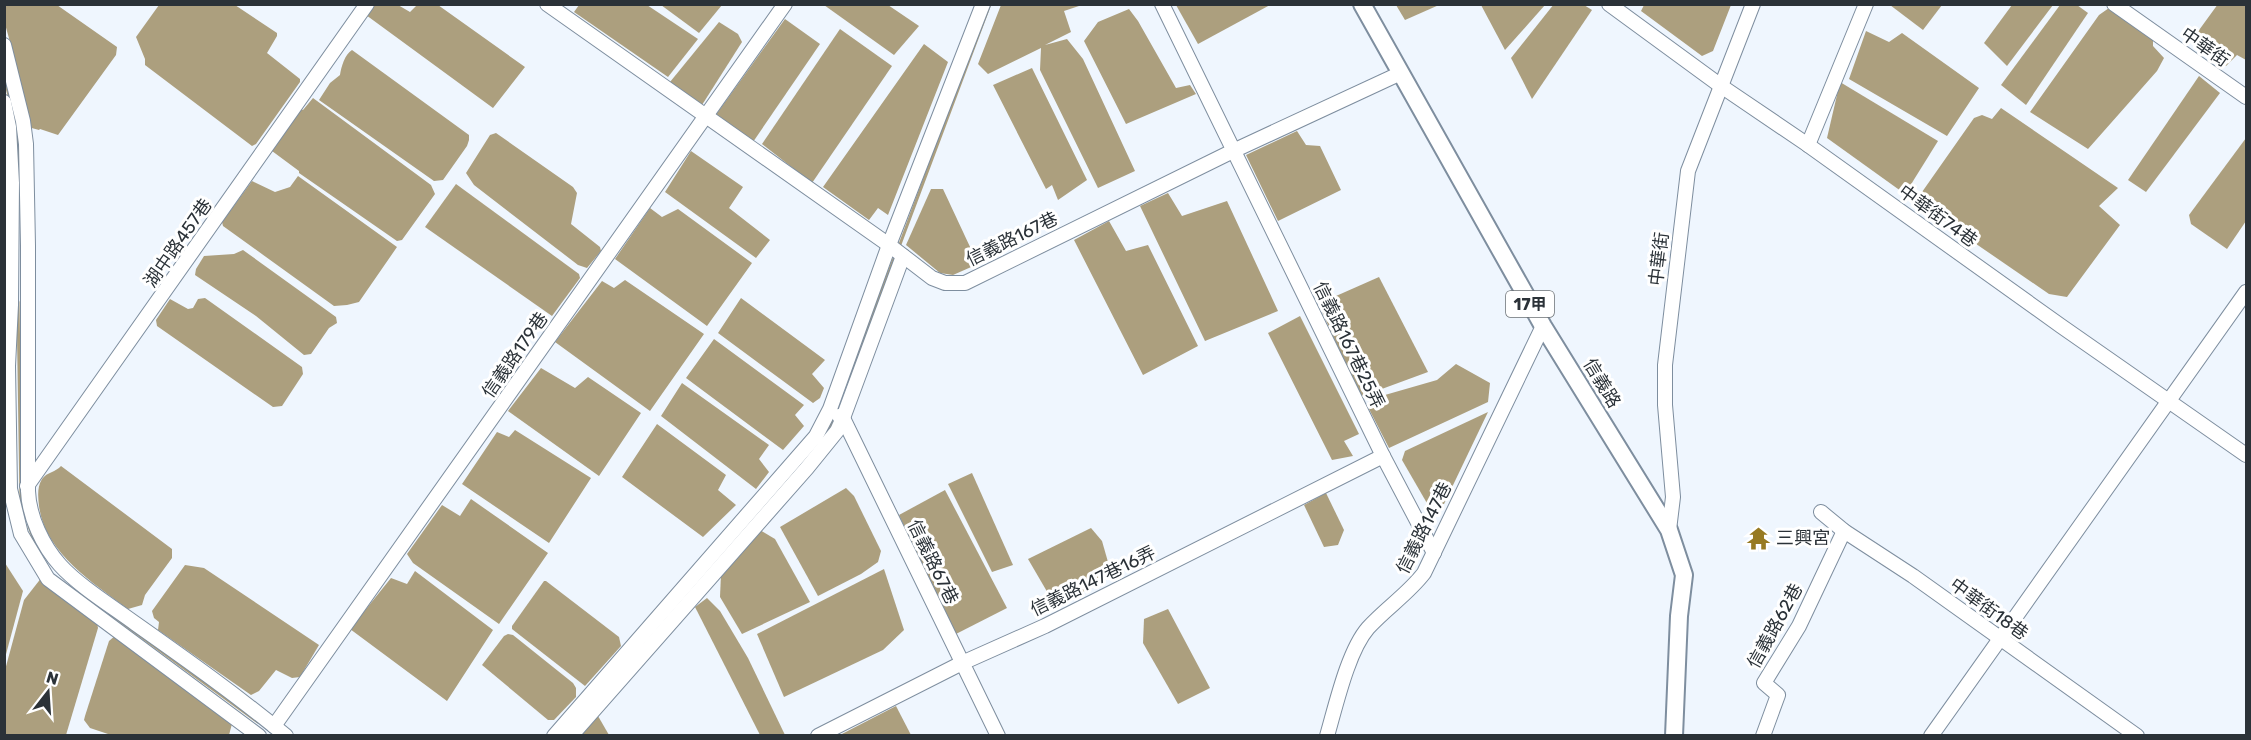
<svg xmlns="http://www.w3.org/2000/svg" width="2251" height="740" font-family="Rubik,'Noto Sans TC',sans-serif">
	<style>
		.water { fill: #ac9f7e }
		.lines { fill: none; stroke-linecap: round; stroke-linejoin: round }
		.stream { stroke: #ac9f7e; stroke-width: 3 }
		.minor-casing { stroke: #7e8e9f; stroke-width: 16 }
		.major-casing { stroke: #7e8e9f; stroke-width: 20 }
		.minor { stroke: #fff; stroke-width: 14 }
		.major { stroke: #fff; stroke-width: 16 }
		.labels { text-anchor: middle; stroke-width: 6; stroke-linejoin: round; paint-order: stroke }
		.shield { fill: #fff; stroke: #6b7074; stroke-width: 1.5 }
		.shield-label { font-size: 16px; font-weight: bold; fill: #2b3238 }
		.street-label { font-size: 18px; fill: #2b3238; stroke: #fff }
		.poi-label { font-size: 18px; fill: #2b3238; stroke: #fff; text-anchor: start }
	</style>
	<rect width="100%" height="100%" fill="#eff6fe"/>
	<g class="water">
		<polygon points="1554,4 1584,5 1592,10 1532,99 1511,58"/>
		<polygon points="2218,4 2246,5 2246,60 2237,55 2226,66 2195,47 2194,37"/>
		<polygon points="4,5 57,5 117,47 116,55 58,135 40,129 39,130 28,127 17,67 5,24"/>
		<polygon points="159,5 235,5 277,33 277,36 267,53 300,79 300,82 256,144 252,146 145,65 145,59 136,37"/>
		<polygon points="374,5 398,5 410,12 417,5 438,5 525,67 493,108 366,15"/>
		<polygon points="579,5 647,5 698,39 668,77 574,12"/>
		<polygon points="661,5 722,5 699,33"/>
		<polygon points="824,5 888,5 919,26 894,55"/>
		<polygon points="1001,5 1082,5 1064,11 1071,32 1045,45 1067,39 1083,59 1135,171 1098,188 1040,70 1041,48 988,74 978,64"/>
		<polygon points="1176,5 1270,5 1198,44"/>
		<polygon points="1396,5 1439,5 1405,20"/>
		<polygon points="1481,5 1545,5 1505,50"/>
		<polygon points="1644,5 1644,4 1731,5 1713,51 1702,56 1641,11"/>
		<polygon points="1890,5 1942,5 1923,30"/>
		<polygon points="2012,5 2053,5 2007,66 1984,43"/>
		<polygon points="2060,5 2077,5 2088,13 2026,105 2001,85"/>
		<polygon points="2109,8 2153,38 2153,46 2164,58 2157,71 2088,149 2030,112 2099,15"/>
		<polygon points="1129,9 1138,21 1176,88 1190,85 1196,94 1126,124 1084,41 1098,22"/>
		<polygon points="785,19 820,44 753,142 715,116"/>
		<polygon points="719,22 738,34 742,42 702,105 670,82"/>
		<polygon points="840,29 892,66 812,183 762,144"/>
		<polygon points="1866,31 1889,42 1902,33 1979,88 1947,136 1849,79"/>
		<polygon points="924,44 948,62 888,215 878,208 869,220 823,187"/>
		<path d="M352 50 469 135V140L467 146 443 180 434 181 319 100 330 83 340 75C341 67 345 54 352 50Z"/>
		<polygon points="1032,68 1087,180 1058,200 1052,185 1046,189 993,85"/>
		<polygon points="2199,76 2220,93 2146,192 2128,180"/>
		<polygon points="1840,82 1938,141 1905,194 1827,138"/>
		<polygon points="313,98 431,185 435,194 402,240 397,241 299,173 299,171 272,151 301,109 303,110"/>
		<polygon points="2001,108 2118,188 2099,206 2120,225 2067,297 2049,294 1915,202 1974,118 1982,115 1992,119"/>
		<polygon points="1297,131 1306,145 1320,146 1341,190 1278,221 1246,155"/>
		<polygon points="496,133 573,187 577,193 571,224 600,247 601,251 587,268 578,265 474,185 466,173 490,135"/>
		<polygon points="2246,138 2246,221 2227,249 2191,224 2189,215"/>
		<polygon points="691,151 743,187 729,208 770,240 756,258 665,192"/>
		<polygon points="298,176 397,247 359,302 347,305 334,306 223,226 222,222 252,181 275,192 290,187"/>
		<polygon points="456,184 579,274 580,278 552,316 425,227"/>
		<polygon points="931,189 943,189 978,264 953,275 940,273 906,245"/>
		<polygon points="1168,193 1182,216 1227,201 1278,311 1205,341 1140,206"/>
		<polygon points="650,208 662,217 678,209 752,263 707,326 615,259"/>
		<polygon points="1109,221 1126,251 1148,245 1198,346 1143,375 1074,240"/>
		<polygon points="243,250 336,317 337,323 329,328 311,354 304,355 256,316 195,275 196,269 204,256 234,254"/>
		<polygon points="1379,277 1428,372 1360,397 1320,307 1336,296"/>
		<polygon points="625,280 704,334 650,411 555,342 602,281 614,288"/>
		<polygon points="205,298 302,367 303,374 282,406 273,407 157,326 156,320 170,299 188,309 193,308 198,299"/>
		<polygon points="741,298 825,360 812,374 824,388 820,398 813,403 718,333"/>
		<polygon points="1300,316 1359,434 1344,441 1353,456 1332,460 1268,333"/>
		<polygon points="714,339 804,405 795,415 804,426 783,450 686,378"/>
		<polygon points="1456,364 1490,383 1488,402 1389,448 1369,409 1371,399 1437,380"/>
		<polygon points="541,368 575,388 588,377 641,413 599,476 508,411"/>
		<polygon points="682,383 769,445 759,459 769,472 756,489 661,416"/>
		<polygon points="1488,412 1444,504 1428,505 1402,460 1405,451"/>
		<polygon points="657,424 726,475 718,490 736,505 703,537 622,477"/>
		<polygon points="515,430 591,478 549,543 462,484 497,432 509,437"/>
		<path d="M61 466 172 549V558L145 595 142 605 128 609C93 583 45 553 39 506 38 497 37 487 42 479 47 472 56 472 61 466Z"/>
		<polygon points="972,473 1013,565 992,572 948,484"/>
		<polygon points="846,488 854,496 881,551 878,562 861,574 818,596 780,527"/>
		<polygon points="945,490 1007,608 954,635 899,515"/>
		<polygon points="1326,493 1344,530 1338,545 1324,547 1304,505"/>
		<polygon points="471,499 548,553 499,624 413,563 407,554 442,505 460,516"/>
		<polygon points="1091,528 1102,541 1112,576 1056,607 1028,559"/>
		<polygon points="760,530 775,539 810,602 742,634 720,597 721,574"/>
		<polygon points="5,563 23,591 5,658"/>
		<polygon points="185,565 204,568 319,645 300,677 292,678 276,670 259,691 251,695 158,630 159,622 154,618 152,611"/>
		<polygon points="884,569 904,630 883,650 784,697 757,634"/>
		<polygon points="415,571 493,630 447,701 350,629 391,578 407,584"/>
		<polygon points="42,577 96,617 98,628 66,735 5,736 5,670 24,600"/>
		<polygon points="544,581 546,581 619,637 621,646 585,686 512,629 512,626"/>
		<polygon points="707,598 720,611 748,658 785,735 760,735 695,607"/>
		<polygon points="1168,609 1210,688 1178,704 1143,643 1144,619"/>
		<polygon points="508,634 513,635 573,683 576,688 576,697 554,720 548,720 482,665 504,636"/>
		<polygon points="116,635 233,720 229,735 114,736 90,728 84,720 85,716 109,641"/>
		<polygon points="896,706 911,735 840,735"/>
		<polygon points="598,716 609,735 580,735"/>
	</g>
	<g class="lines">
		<g class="stream">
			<polyline points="4,75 13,113"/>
			<polyline points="15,128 18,139 18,163"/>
			<polyline points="899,247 990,4"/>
			<polyline points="18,302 21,501 25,514"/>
			<polyline points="847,382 895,256"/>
			<polyline points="820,441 827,433 834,416"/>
			<polyline points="29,526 34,540 39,546"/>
			<polyline points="109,613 258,722"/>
		</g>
		<defs>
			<g id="minor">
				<polyline points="547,4 889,245 932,278 945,283 965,283 1233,151 1401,73"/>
				<polyline points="1162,4 1383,456 1434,553"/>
				<polyline points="1609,4 1721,86 1808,145 2061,326 2246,455"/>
				<polyline points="2114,4 2246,97"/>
				<path d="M4 45 23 121 26 144 28 246V491C29 517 43 546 60 565 79 586 113 607 136 624 187 660 238 696 286 736"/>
				<polyline points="4,102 9,127 12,183 11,305 8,366 10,489 21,534 48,579 259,736"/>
				<polyline points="1808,145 1866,4"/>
				<polyline points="839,416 843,418 998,736"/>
				<polyline points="27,486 367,4"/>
				<polyline points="1821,512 1844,531 1913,576 2137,736"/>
				<polyline points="1669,530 1673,497 1665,405 1665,365 1688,171 1753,4"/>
				<polyline points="274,726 785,4"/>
				<polyline points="554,736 816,436 830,409 889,245 983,4"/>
				<polyline points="571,736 807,468 837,431 843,418 903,256"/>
				<polyline points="818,736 962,663 1045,626 1383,456"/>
				<path d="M1327 736C1336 705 1348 651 1368 628 1386 608 1408 594 1424 573L1543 326"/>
				<polyline points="1763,736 1778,695 1764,683 1799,626 1844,531"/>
				<polyline points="1931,736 2246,292"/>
			</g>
			<polyline id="major" points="1362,4 1543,326 1669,530 1684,575 1679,616 1674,736"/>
		</defs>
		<use href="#minor" class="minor-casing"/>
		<use href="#major" class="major-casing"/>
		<use href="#minor" class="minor"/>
		<use href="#major" class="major"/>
	</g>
	<defs>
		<symbol id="temple-bare" viewBox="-9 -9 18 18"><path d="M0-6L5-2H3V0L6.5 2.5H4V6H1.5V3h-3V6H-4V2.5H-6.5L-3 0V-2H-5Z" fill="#977a22" stroke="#fff" stroke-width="2.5" paint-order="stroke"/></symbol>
	</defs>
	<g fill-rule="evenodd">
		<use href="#temple-bare" x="1742" y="522" width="33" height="33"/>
	</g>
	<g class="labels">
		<rect class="shield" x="1506" y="291" width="48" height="26" rx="4.5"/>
		<g class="shield-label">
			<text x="1530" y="310">17甲</text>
		</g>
		<g class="street-label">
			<text transform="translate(2205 47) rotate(35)" y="6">中華街</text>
			<text transform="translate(1938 216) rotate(36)" y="6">中華街74巷</text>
			<text transform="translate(1012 239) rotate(-26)" y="6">信義路167巷</text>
			<text transform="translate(178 243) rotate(-55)" y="6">湖中路457巷</text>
			<text transform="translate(1659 259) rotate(-83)" y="6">中華街</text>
			<text transform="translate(1349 345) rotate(64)" y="6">信義路167巷25弄</text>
			<text transform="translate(515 355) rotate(-55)" y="6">信義路179巷</text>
			<text transform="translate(1602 383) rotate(59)" y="6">信義路</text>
			<text transform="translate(1424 528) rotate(-63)" y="6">信義路147巷</text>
			<text transform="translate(933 562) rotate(64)" y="6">信義路67巷</text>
			<text transform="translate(1093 581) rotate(-26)" y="6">信義路147巷16弄</text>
			<text transform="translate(1989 609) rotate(36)" y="6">中華街18巷</text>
			<text transform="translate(1775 626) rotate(-61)" y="6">信義路62巷</text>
		</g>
		<g class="poi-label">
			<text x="1776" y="544">三興宮</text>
		</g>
	</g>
	<rect width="2251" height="740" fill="none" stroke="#2b3238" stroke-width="12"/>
	<g transform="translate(48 692) rotate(17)" stroke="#ffffff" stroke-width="4.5" paint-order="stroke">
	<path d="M0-4.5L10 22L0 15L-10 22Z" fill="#2b3238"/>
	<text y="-9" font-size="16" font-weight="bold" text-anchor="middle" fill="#2b3238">N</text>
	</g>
</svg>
